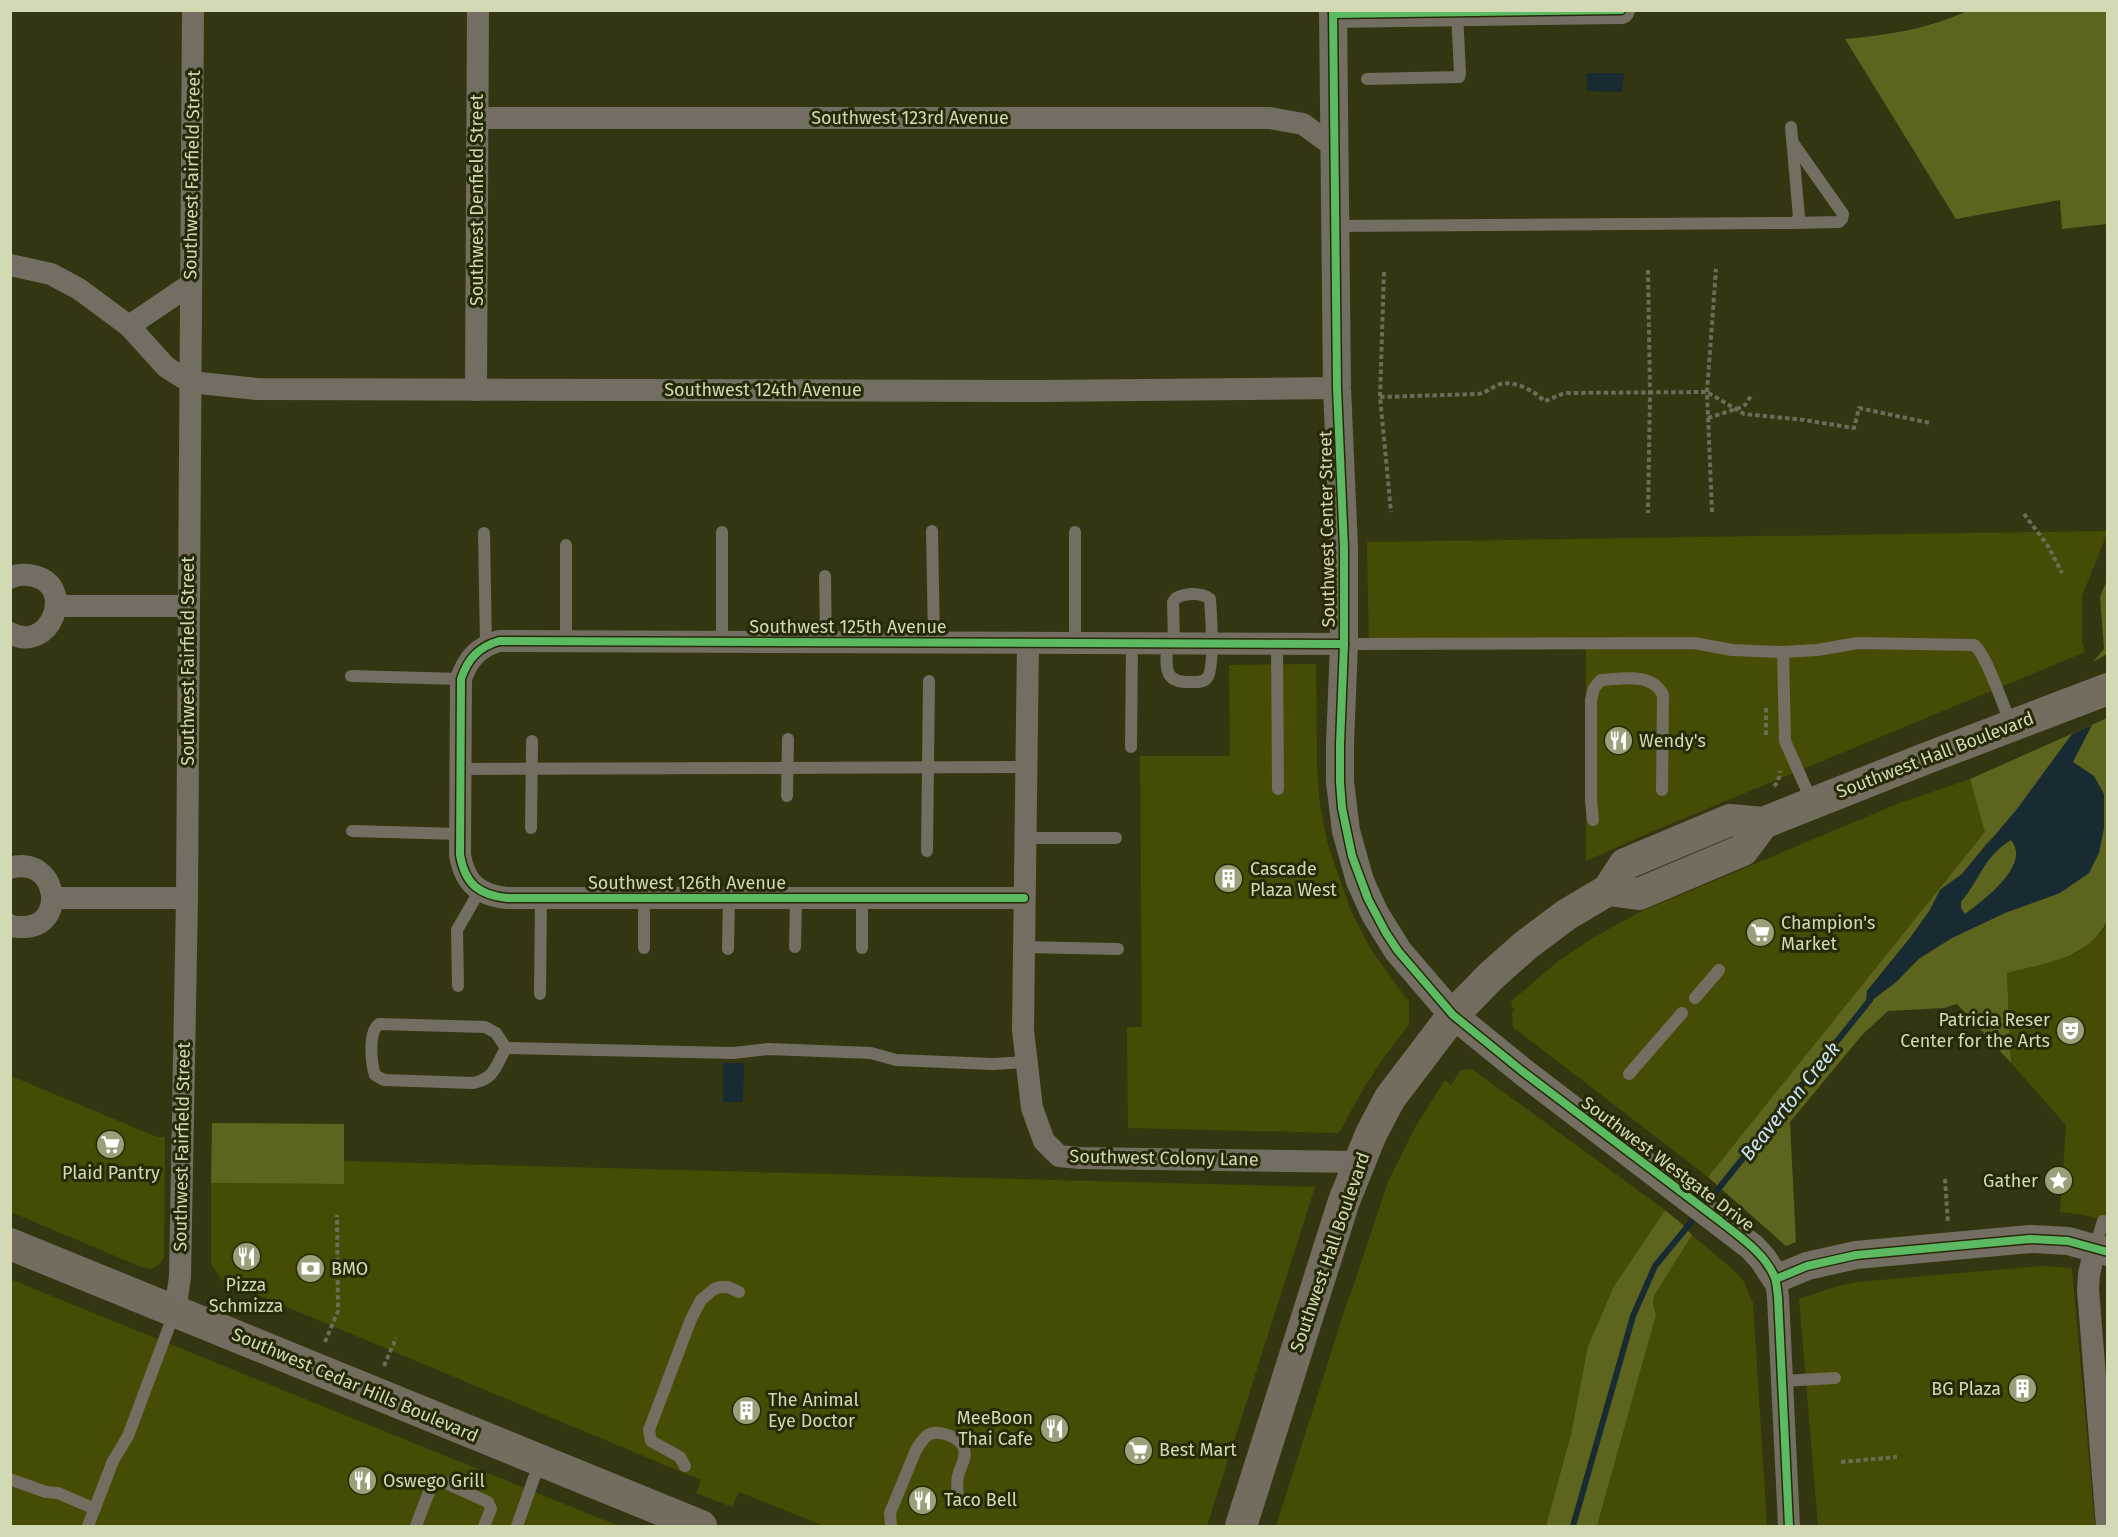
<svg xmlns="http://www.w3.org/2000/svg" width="2118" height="1537" font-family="'Fira Sans',sans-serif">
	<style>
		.built { fill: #474c04 }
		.green { fill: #5d641d; fill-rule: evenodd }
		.water { fill: #192b32; fill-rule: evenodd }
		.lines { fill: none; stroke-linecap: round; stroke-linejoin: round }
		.stream { stroke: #192b32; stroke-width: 6 }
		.path { stroke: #6e6b59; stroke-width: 4; stroke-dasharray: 4.5 3; stroke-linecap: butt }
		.service { stroke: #746d61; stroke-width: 12 }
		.minor { stroke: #746d61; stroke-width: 22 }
		.tertiary { stroke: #746d61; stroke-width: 28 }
		.secondary { stroke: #746d5f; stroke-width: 32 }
		.cycleway-casing { stroke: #272a08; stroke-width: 11 }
		.cycleway { stroke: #5cba63; stroke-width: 8 }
		.labels { text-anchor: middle; stroke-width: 6; stroke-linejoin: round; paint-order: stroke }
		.street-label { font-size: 18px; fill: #d3d9b3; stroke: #272a08 }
		.poi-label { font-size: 18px; fill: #d3d9b3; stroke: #272a08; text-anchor: start }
		.water-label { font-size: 20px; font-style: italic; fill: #c7e4f6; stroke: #272a08 }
	</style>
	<rect width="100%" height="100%" fill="#333610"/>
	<g class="built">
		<polygon points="2108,531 2082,596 2082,641 2085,652 1644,835 1586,861 1586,646 1369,647 1367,542"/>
		<polygon points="1316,664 1317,765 1320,805 1328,845 1351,911 1370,948 1409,1002 1409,1025 1384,1057 1362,1091 1339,1133 1128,1128 1127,1027 1142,1027 1140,756 1230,756 1229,665"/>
		<polygon points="1970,779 1986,832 1708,1177 1513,1027 1512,1013 1515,1010 1512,1006 1511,1001 1521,993 1556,963 1591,939 1640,912 1897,804"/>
		<polygon points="2107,921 2107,1221 2084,1215 2060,1212 2066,1125 2011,1063 2007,972 2078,952 2103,931"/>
		<polygon points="1472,1069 1665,1210 1614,1286 1588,1346 1571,1434 1546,1526 1276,1526 1349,1296 1350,1296 1388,1182 1414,1129 1445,1080 1451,1085 1461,1070"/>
		<polygon points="11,1076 157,1137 165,1137 164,1257 160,1264 151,1269 141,1267 11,1212"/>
		<polygon points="344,1161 1315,1187 1207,1526 824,1526 739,1492 732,1507 696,1493 701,1480 222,1280 211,1264 211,1183 343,1184"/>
		<polygon points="1692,1235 1738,1274 1744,1282 1753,1303 1767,1526 1597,1526 1656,1315 1653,1304 1654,1296"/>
		<polygon points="2041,1266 2072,1268 2095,1526 1818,1526 1799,1299 1838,1286 1857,1282"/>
		<polygon points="10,1279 406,1440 619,1526 11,1526"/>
	</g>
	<g class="green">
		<path d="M1969 10 2107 11V224L2062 229 2060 200 1956 219 1845 39C1888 35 1929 29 1969 10Z"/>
		<polygon points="2107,580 2107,654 2093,662 2104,649 2100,597"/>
		<path d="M2107 718V921C2089 959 2043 963 2007 973L2011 1063 1957 1004 1944 1008 1888 1011 1862 1035 1790 1122 1796 1242 1786 1246 1708 1177 1985 832 1970 779ZM1991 838 1918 960 1896 982 1866 1004 1867 991 1910 938 1930 910 1940 890 1962 874Z"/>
		<polygon points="212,1123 344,1124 344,1184 211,1183"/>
		<polygon points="1665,1210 1682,1224 1692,1235 1654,1296 1653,1304 1656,1315 1597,1526 1546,1526 1571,1434 1588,1346 1614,1286"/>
	</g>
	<g class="water">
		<polygon points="1587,73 1624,73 1622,92 1587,91"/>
		<path d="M2092 725 2073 762 2094 776 2104 794V828L2099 853 2089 873 2060 893 2005 913 1952 938 1917 960 1896 982 1866 1005 1867 991 1910 938 1930 910 1940 890 1962 874 2017 809 2072 734ZM2011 840C2032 865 1982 901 1965 914L1961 908V902C1980 880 1983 857 2011 840Z"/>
		<polygon points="723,1063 744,1063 743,1102 723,1102"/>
	</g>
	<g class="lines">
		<g class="stream">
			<polyline points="1707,1203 1870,1000"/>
			<polyline points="1573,1526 1633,1316 1655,1266 1697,1215"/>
		</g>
		<g class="path">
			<polyline points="1648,270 1650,393 1648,513"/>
			<polyline points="1384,272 1380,397 1391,512"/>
			<path d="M1380 397 1478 394C1486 393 1492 387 1500 384 1514 380 1535 391 1544 401 1553 399 1558 394 1567 393L1707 392 1744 414 1804 420 1854 428 1859 408 1930 423"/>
			<polyline points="1708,418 1742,407 1746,404 1752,394"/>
			<polyline points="1712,512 1707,392 1716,269"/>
			<polyline points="2024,514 2048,546 2062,573"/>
			<polyline points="1766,735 1766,705"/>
			<polyline points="1774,786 1778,782 1780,771"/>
			<polyline points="1945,1179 1948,1224"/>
			<polyline points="325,1342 338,1311 337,1215"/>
			<polyline points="384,1366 396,1338"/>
			<polyline points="1841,1462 1897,1457"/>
		</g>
		<g class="service">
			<polyline points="1367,79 1459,77 1460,73 1457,12"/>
			<polyline points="1792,223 1839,222 1842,219 1843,214 1793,143"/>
			<polyline points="1335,226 1792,223 1797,221 1799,217 1791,127"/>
			<polyline points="932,531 934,642"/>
			<polyline points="722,532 722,642"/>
			<polyline points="484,533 486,645"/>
			<polyline points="566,545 566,641"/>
			<polyline points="825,576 826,642"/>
			<polyline points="1075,643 1075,532"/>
			<path d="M1167 643C1167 664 1161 683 1190 682 1196 682 1203 683 1207 678 1215 669 1211 613 1210 599 1201 592 1186 593 1176 598L1173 602 1174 643"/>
			<polyline points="1277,643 1278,789"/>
			<path d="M1344 644 1694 643 1732 650 1783 652 1817 650 1858 643 1974 645C1986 653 2004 708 2011 724"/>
			<polyline points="1783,652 1785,741 1812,802"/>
			<polyline points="351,676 461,679"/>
			<polyline points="1131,747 1132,643"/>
			<polyline points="461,769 1026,767"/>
			<polyline points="787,796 788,739"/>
			<path d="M1593 820 1591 800V700L1594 688 1601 680C1622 679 1652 672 1663 695L1662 790"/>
			<polyline points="531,828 532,741"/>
			<polyline points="352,831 460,834"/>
			<polyline points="1025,838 1116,838"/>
			<polyline points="927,851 929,681"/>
			<polyline points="644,898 644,948"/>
			<polyline points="862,898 862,948"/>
			<polyline points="795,947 796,898"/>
			<polyline points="1024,947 1118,949"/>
			<polyline points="728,949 729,898"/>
			<polyline points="458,986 457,930 480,890"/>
			<polyline points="540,994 541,898"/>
			<polyline points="1695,998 1719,970"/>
			<path d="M379 1024 485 1027 496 1033 506 1048C496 1065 495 1079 473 1083L384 1080 375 1075C371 1063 368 1032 379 1024Z"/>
			<polyline points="506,1048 733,1053 769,1049 871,1053 896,1060 993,1064 1026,1062"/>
			<polyline points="1629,1074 1682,1013"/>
			<polyline points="2095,1248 2103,1221"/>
			<polyline points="1782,1381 1835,1378"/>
			<polyline points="685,1466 680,1457 651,1441 649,1430 691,1319 701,1300 714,1289 720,1287 728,1287 739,1292"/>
			<polyline points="12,1480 46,1492 58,1493 95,1509"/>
			<polyline points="88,1526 113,1461 128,1436 175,1311"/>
			<polyline points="416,1526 432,1484 439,1480 488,1502 491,1509 484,1526"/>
			<polyline points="517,1526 540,1461"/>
			<path d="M891 1526 890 1513 916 1450C920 1444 922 1439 928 1435 938 1429 961 1437 964 1449 967 1458 960 1467 958 1476 956 1483 958 1492 958 1499"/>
		</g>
		<g class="minor">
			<polyline points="478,118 1270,118 1303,124 1333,146"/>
			<polyline points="10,265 51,274 79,289 129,326 166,367 190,382 257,389 1041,391 1337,388"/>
			<polyline points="129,326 191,284"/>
			<polyline points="476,390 478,10"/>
			<path d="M10 578C18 574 25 574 34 576 77 586 50 655 10 633"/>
			<polyline points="57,606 188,606"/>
			<polyline points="1028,643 1023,1030 1032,1108 1044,1141 1059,1156 1080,1158 1359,1162"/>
			<path d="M10 868C56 854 69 924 25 927 19 927 16 928 10 925"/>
			<polyline points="53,898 187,898"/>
			<path d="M1024 898H507C479 895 465 884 460 855L461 679C468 658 479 647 499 641L1344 644"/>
			<polyline points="2095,1248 2089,1274 2088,1290 2107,1526"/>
			<polyline points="1776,1279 1778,1297 1789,1526"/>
			<polyline points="175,1311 180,1277 187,898 193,10"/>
		</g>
		<g class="tertiary">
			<polyline points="1333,10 1337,388 1344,548 1344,644 1340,744 1340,782 1346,831 1360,881 1375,914 1398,951 1453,1015 1522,1071 1752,1247 1763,1259 1776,1279 1807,1266 1856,1255 2030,1239 2068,1241 2108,1252"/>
			<polyline points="1333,14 1621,10"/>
		</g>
		<g class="secondary">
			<polyline points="1608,890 1639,894 1743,850 1763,823"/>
			<polyline points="10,1244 701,1526"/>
			<polyline points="1241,1526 1344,1201 1371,1134 1390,1098 1453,1015 1491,976 1526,945 1566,915 1608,890 1625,864 1730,820 1763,823 1927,758 2108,689"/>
		</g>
		<defs>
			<g id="cycleway">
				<path d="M1333 10 1337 388 1344 548V644L1340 744V782L1342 808 1352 856 1368 899 1386 933 1398 951 1453 1015 1522 1071 1720 1221C1740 1237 1765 1253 1775 1278 1777 1284 1777 1291 1778 1297L1789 1526"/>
				<polyline points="1333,14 1621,10"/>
				<path d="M1024 898H507C479 895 465 884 460 855L461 679C468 658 479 647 499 641L1344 644"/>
				<polyline points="1776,1279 1807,1266 1856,1255 2030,1239 2068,1241 2108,1252"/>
			</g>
		</defs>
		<use href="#cycleway" class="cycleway-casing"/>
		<use href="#cycleway" class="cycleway"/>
	</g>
	<defs>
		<symbol id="restaurant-disc" viewBox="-11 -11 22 22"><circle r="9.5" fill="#9ba07a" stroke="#272a08"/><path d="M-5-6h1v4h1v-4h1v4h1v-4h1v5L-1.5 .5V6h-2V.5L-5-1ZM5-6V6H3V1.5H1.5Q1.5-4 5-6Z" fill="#fff"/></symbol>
		<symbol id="building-disc" viewBox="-11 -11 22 22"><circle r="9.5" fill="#9ba07a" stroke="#272a08"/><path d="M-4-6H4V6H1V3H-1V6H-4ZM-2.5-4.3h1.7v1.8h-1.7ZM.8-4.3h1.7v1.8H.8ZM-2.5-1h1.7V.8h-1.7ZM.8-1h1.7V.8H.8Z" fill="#fff"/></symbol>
		<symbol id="supermarket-disc" viewBox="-11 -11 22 22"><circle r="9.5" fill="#9ba07a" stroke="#272a08"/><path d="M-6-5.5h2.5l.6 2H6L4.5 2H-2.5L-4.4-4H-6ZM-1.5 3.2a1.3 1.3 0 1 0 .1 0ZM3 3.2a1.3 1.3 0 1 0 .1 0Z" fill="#fff"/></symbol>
		<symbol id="theatre-disc" viewBox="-11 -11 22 22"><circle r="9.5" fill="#9ba07a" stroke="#272a08"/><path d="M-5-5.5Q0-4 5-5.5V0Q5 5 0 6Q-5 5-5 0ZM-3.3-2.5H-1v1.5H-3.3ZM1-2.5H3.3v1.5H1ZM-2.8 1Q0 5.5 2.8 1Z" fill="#fff"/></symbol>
		<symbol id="sight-disc" viewBox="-11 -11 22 22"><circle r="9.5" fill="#9ba07a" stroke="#272a08"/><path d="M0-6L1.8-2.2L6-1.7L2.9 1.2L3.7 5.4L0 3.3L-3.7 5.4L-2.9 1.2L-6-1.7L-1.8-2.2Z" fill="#fff"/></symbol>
		<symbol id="bank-disc" viewBox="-11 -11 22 22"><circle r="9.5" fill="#9ba07a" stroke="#272a08"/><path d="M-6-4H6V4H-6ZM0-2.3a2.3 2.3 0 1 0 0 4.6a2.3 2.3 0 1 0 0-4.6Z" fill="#fff"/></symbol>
	</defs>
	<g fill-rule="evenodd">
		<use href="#restaurant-disc" x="1602" y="724" width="33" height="33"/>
		<use href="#building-disc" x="1212" y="862" width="33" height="33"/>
		<use href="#supermarket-disc" x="1744" y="916" width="33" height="33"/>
		<use href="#theatre-disc" x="2054" y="1014" width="33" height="33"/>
		<use href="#supermarket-disc" x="94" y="1128" width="33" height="33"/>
		<use href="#sight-disc" x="2042" y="1164" width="33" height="33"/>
		<use href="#restaurant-disc" x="230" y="1240" width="33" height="33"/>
		<use href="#bank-disc" x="294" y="1252" width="33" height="33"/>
		<use href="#building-disc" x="2006" y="1372" width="33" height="33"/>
		<use href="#building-disc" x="730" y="1394" width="33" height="33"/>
		<use href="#restaurant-disc" x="1038" y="1412" width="33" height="33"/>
		<use href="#supermarket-disc" x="1122" y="1434" width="33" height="33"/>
		<use href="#restaurant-disc" x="346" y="1464" width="33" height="33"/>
		<use href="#restaurant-disc" x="906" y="1484" width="33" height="33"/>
	</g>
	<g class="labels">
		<g class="street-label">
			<text x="910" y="124">Southwest 123rd Avenue</text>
			<text transform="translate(192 175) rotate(-89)" y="6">Southwest Fairfield Street</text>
			<text transform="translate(477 200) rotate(-90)" y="6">Southwest Denfield Street</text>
			<text x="763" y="396">Southwest 124th Avenue</text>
			<text transform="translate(1327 529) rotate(-91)" y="6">Southwest Center Street</text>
			<text x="848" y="633">Southwest 125th Avenue</text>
			<text transform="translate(188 661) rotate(-90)" y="6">Southwest Fairfield Street</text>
			<text transform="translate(1935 755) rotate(-21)" y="6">Southwest Hall Boulevard</text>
			<text x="687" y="889">Southwest 126th Avenue</text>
			<text transform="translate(182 1147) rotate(-89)" y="6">Southwest Fairfield Street</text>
			<text transform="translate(1164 1158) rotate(1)" y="6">Southwest Colony Lane</text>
			<text transform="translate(1668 1164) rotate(37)" y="6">Southwest Westgate Drive</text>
			<text transform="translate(1330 1252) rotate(-71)" y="6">Southwest Hall Boulevard</text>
			<text transform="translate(355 1385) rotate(23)" y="6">Southwest Cedar Hills Boulevard</text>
		</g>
		<g class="poi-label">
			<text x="1639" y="747">Wendy's</text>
			<text x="1250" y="875">Cascade<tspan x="1250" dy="21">Plaza West</tspan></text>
			<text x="1781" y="929">Champion's<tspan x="1781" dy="21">Market</tspan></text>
			<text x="2050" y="1026" text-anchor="end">Patricia Reser<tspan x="2050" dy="21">Center for the Arts</tspan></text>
			<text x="111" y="1179" text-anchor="middle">Plaid Pantry</text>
			<text x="2038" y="1187" text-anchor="end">Gather</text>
			<text x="331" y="1275">BMO</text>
			<text x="246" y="1291" text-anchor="middle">Pizza<tspan x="246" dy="21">Schmizza</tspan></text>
			<text x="2001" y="1395" text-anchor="end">BG Plaza</text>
			<text x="768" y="1406">The Animal<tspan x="768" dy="21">Eye Doctor</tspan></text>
			<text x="1033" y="1424" text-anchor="end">MeeBoon<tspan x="1033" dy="21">Thai Cafe</tspan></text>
			<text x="1159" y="1456">Best Mart</text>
			<text x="383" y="1487">Oswego Grill</text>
			<text x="944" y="1506">Taco Bell</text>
		</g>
		<g class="water-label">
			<text transform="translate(1790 1101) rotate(-51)" y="7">Beaverton Creek</text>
		</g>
	</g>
	<rect width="2118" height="1537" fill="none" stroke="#d3d9b3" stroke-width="24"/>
</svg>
